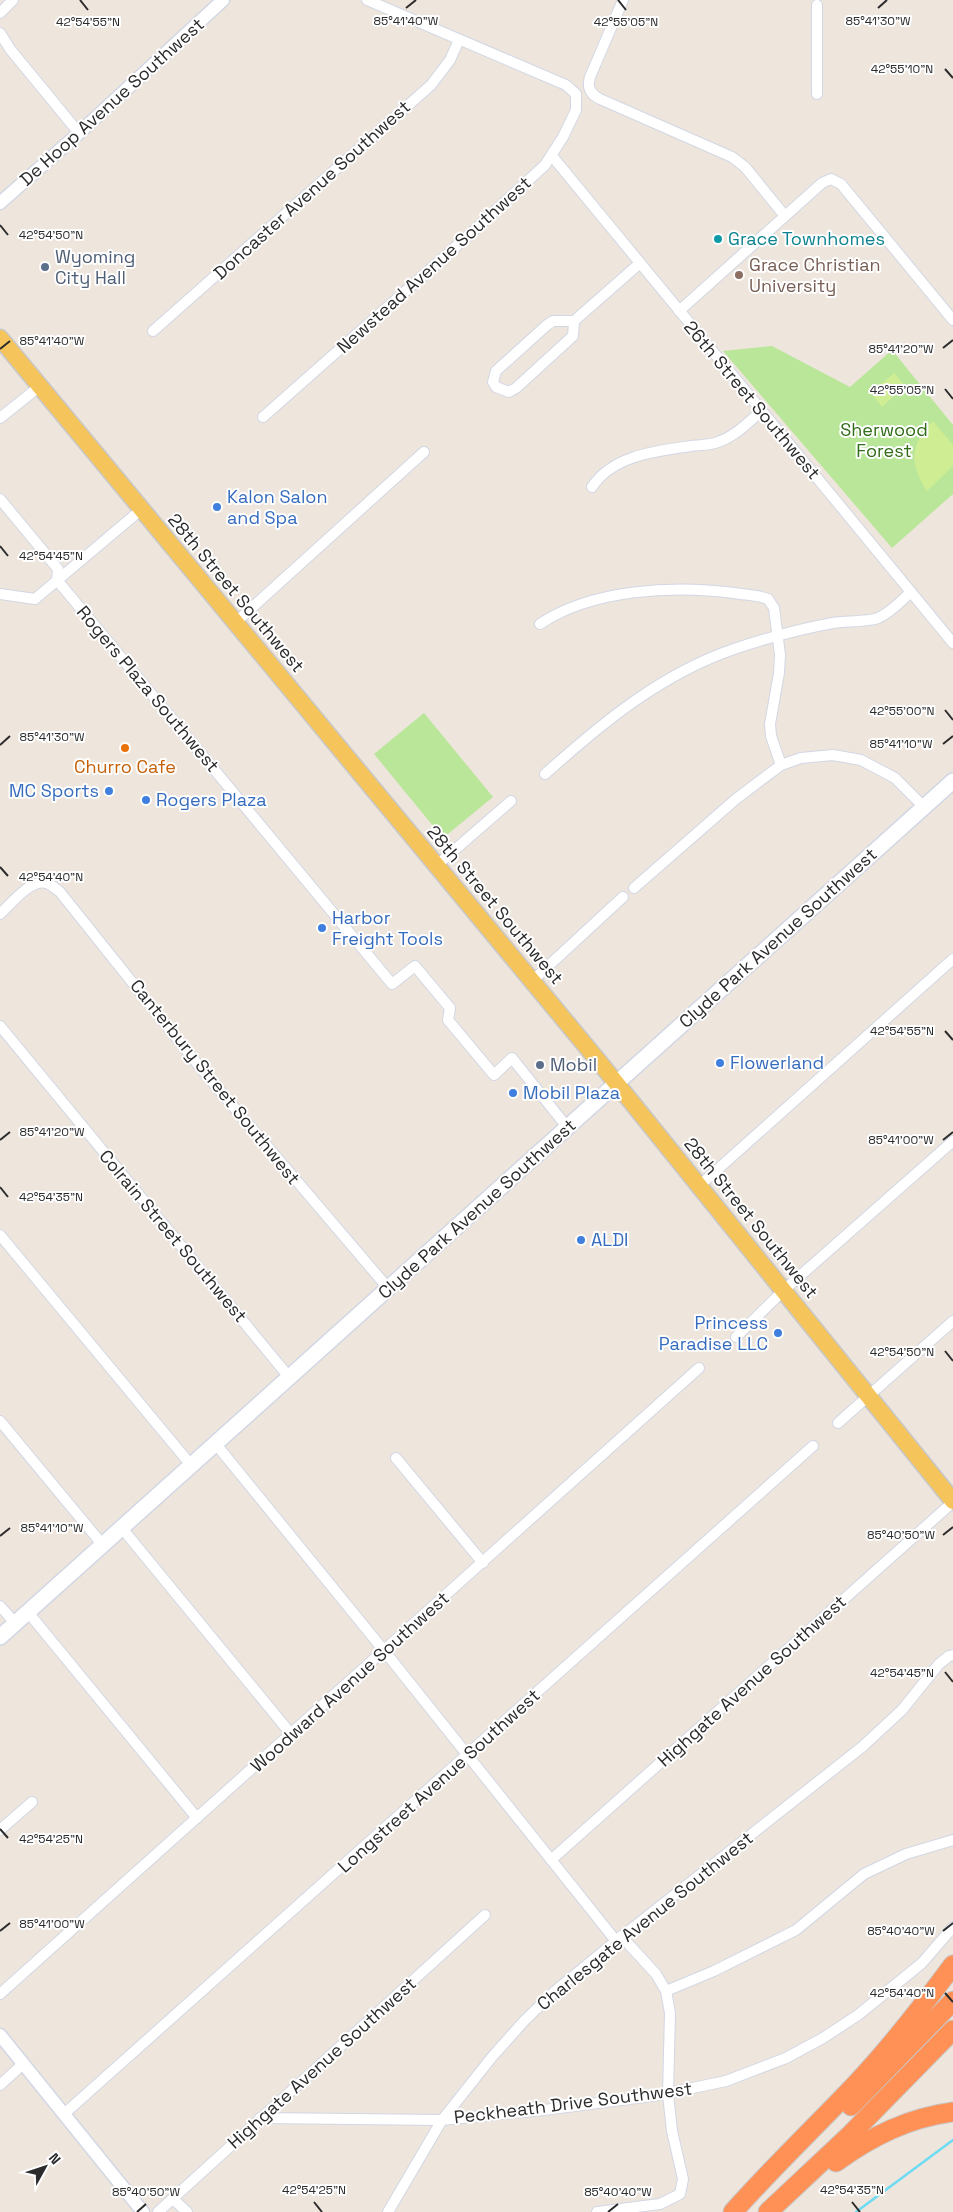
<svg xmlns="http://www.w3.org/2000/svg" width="953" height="2212" font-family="'Space Grotesk',sans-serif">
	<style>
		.green { fill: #b9e698 }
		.pitch { fill: #cfed93 }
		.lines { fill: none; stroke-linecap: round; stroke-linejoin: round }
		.stream { stroke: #6ddbf3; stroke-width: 2.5 }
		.minor-casing { stroke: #d2d7e4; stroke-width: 12 }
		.tertiary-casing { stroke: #d2d7e4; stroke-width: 15 }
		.secondary-casing { stroke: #d2d7e4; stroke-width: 18 }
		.primary-casing { stroke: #c8c8c8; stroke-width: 19 }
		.motorway-casing { stroke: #c8c8c8; stroke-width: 21 }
		.minor { stroke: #fff; stroke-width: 10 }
		.tertiary { stroke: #fff; stroke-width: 12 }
		.secondary { stroke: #fff; stroke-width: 15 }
		.primary { stroke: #f5c45a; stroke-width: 16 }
		.motorway { stroke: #ff9157; stroke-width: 19 }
		.ticks { fill: none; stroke: #2b2b2b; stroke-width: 2 }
		.culture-dot { fill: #0f9aa8; stroke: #fff; stroke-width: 2 }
		.service-dot { fill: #5c6f8a; stroke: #fff; stroke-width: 2 }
		.education-dot { fill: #8d6e63; stroke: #fff; stroke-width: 2 }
		.shop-dot { fill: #3f7fe0; stroke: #fff; stroke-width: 2 }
		.food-dot { fill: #e8710a; stroke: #fff; stroke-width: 2 }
		.labels { text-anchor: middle; stroke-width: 4; stroke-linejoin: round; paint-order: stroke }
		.street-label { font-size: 18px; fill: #2b2b2b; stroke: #fff }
		.culture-label { font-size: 18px; fill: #0d838f; stroke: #fff; text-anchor: start }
		.service-label { font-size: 18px; fill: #4e5e75; stroke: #fff; text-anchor: start }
		.education-label { font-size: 18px; fill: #785e54; stroke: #fff; text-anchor: start }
		.park-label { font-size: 18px; fill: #316c18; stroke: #fff }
		.shop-label { font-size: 18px; fill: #366cbe; stroke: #fff; text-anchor: start }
		.food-label { font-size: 18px; fill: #c56008; stroke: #fff }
		.ticks-label { font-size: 12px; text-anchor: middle; fill: #2b2b2b; stroke: #fff; stroke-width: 4; stroke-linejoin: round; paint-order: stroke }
	</style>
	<rect width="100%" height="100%" fill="#eee5dd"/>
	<g class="green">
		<polygon points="772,346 850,387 892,350 953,425 953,494 892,548 723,351"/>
		<polygon points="424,713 493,797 443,838 374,754"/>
	</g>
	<g class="pitch">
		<polygon points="894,373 905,386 882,407 871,393"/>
		<path d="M933 421 953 445V466L927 491C909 464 910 443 933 421Z"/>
	</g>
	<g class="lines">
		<polyline class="stream" points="856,2212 953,2140"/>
		<defs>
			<g id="minor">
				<path d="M623 0 590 77C587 87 590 94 600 99L732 157 745 167 785 216"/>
				<polyline points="0,13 13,0"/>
				<polyline points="0,33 10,49 79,133"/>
				<polyline points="817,94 817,5"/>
				<polyline points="552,156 953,643"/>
				<polyline points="679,311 822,183 831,179 841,184 953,320"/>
				<polyline points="574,321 573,336 516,388 509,392 496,387 493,382 496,371 547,325 553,321 574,321 639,264"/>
				<polyline points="153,331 431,85 450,60 459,40"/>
				<polyline points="263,417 469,235 545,165 563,137 576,110 576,94 566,85 367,0"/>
				<polyline points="0,418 40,386"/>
				<path d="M592 487C613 455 657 451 691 446 700 445 710 445 718 442 735 436 748 423 761 411"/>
				<polyline points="0,499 58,569 57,580 392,984 415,966 450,1008 448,1020 494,1075 512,1058 567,1127"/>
				<polyline points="0,594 35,599 142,509"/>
				<polyline points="236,622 424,452"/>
				<path d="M540 624C592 589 674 585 734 593 745 595 758 595 768 599L774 608 780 655 779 673 770 724 771 736 781 765"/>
				<path d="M545 774C602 723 661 674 734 649 767 638 799 629 833 623 845 621 868 622 878 618 890 613 901 601 911 592"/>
				<polyline points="436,866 511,801"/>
				<polyline points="634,888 736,799 781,765 801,758 833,755 861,760 895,778 924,807"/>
				<path d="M0 914C11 904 30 879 46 883 51 884 56 889 60 892L203 1071 388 1288"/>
				<polyline points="532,981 623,897"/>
				<polyline points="0,1026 289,1377"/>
				<polyline points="699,1186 953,959"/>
				<polyline points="0,1235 191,1465"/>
				<polyline points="736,1337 784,1290 953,1141"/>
				<polyline points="0,1421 102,1544"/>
				<polyline points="838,1423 953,1321"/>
				<polyline points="215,1443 390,1658 616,1941"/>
				<polyline points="396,1458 483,1563"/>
				<polyline points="121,1527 291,1734"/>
				<polyline points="0,1606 15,1623"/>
				<polyline points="27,1611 197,1818"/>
				<polyline points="0,1830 32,1802"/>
				<polyline points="551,1860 953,1502"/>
				<polyline points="666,1991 714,1971 796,1930 864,1874 906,1854 953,1840"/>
				<polyline points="0,1994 699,1368"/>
				<polyline points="0,2085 23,2064"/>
				<polyline points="64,2114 813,1446"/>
				<polyline points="260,2118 442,2120 544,2110 659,2095 726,2081 786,2058 823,2038 858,2015 922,1963 953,1927"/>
				<polyline points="173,2199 187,2212"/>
				<polyline points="158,2212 485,1915"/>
				<polyline points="388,2212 442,2120 492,2057 525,2020 555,1991 616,1941 862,1747 902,1710 939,1664 949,1656 953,1655"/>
				<polyline points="597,2212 660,2204 680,2194 683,2179 672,2131 668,2094 670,2013 666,1991 656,1974 621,1936"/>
			</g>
			<g id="tertiary">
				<polyline points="0,203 79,133 223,0"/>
				<polyline points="0,2035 143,2212"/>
			</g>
			<polyline id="secondary" points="0,1637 953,781"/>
			<polyline id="primary" points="0,338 600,1063 953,1501"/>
			<g id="motorway">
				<polyline points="851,2106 953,2001"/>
				<path d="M836 2162C872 2136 908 2118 953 2112"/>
				<path d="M733 2212C772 2168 814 2128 854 2086 890 2048 922 2007 953 1965"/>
				<polyline points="768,2212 849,2136 953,2030"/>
			</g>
		</defs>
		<use href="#minor" class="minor-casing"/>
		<use href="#tertiary" class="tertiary-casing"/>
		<use href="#secondary" class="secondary-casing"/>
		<use href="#primary" class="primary-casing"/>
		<use href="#motorway" class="motorway-casing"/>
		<use href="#minor" class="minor"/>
		<use href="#tertiary" class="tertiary"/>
		<use href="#secondary" class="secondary"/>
		<use href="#primary" class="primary"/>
		<use href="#motorway" class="motorway"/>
	</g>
	<path class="ticks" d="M80 0 88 10M618 0 626 10M406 8 416 0M878 8 887 0M945 69 953 78M0 225 8 235M943 348 953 340M0 349 10 341M945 389 953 399M0 546 8 556M945 710 953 720M943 744 953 736M0 745 10 736M0 867 8 876M945 1031 953 1040M0 1140 10 1132M943 1140 953 1132M0 1187 8 1197M945 1351 953 1361M943 1535 953 1527M0 1536 10 1528M945 1672 953 1682M0 1829 8 1838M0 1931 10 1923M943 1931 953 1923M945 1993 953 2002M314 2202 322 2212M852 2202 860 2212M137 2212 146 2204M608 2212 618 2204"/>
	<circle class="culture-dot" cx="718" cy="239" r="5"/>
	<g class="service-dot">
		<circle cx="45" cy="267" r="5"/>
		<circle cx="540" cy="1065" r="5"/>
	</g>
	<circle class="education-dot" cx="739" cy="275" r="5"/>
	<g class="shop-dot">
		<circle cx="217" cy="507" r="5"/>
		<circle cx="109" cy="791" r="5"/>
		<circle cx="146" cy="800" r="5"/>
		<circle cx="322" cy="928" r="5"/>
		<circle cx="720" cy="1063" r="5"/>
		<circle cx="513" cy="1093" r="5"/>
		<circle cx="581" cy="1240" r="5"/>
		<circle cx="778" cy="1333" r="5"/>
	</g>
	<circle class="food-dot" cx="125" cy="748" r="5"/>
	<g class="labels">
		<g class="street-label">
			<text transform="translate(112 102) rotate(-42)" y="6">De Hoop Avenue Southwest</text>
			<text transform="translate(312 190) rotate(-42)" y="6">Doncaster Avenue Southwest</text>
			<text transform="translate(434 265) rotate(-42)" y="6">Newstead Avenue Southwest</text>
			<text transform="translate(752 400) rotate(50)" y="6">26th Street Southwest</text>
			<text transform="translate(236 593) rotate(50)" y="6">28th Street Southwest</text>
			<text transform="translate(148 689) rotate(50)" y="6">Rogers Plaza Southwest</text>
			<text transform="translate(495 905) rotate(50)" y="6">28th Street Southwest</text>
			<text transform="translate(778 938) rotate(-42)" y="6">Clyde Park Avenue Southwest</text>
			<text transform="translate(215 1082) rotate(51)" y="6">Canterbury Street Southwest</text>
			<text transform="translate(477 1209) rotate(-42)" y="6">Clyde Park Avenue Southwest</text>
			<text transform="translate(751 1218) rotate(51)" y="6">28th Street Southwest</text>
			<text transform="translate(173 1236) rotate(50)" y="6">Colrain Street Southwest</text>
			<text transform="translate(752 1681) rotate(-42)" y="6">Highgate Avenue Southwest</text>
			<text transform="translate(350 1682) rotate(-42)" y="6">Woodward Avenue Southwest</text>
			<text transform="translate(439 1781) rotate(-42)" y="6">Longstreet Avenue Southwest</text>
			<text transform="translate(645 1921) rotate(-39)" y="6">Charlesgate Avenue Southwest</text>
			<text transform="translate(322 2063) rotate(-42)" y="6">Highgate Avenue Southwest</text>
			<text transform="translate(573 2103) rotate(-7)" y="6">Peckheath Drive Southwest</text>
		</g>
		<g class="culture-label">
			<text x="728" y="245">Grace Townhomes</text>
		</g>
		<g class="service-label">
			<text x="55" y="263">Wyoming<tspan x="55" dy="21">City Hall</tspan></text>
			<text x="550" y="1071">Mobil</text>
		</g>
		<g class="education-label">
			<text x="749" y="271">Grace Christian<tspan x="749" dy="21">University</tspan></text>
		</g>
		<g class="park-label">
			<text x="884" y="436">Sherwood<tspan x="884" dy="21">Forest</tspan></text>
		</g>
		<g class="shop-label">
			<text x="227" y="503">Kalon Salon<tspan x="227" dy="21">and Spa</tspan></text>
			<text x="99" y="797" text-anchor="end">MC Sports</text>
			<text x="156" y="806">Rogers Plaza</text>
			<text x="332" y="924">Harbor<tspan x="332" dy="21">Freight Tools</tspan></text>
			<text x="730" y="1069">Flowerland</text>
			<text x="523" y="1099">Mobil Plaza</text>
			<text x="591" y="1246">ALDI</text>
			<text x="768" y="1329" text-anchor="end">Princess<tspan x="768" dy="21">Paradise LLC</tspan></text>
		</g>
		<g class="food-label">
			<text x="125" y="773">Churro Cafe</text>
		</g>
	</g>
	<g class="ticks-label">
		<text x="406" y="25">85°41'40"W</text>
		<text x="878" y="25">85°41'30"W</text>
		<text x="88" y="26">42°54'55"N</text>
		<text x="626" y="26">42°55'05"N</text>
		<text x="902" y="73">42°55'10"N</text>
		<text x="51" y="239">42°54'50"N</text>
		<text x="52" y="345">85°41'40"W</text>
		<text x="901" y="353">85°41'20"W</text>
		<text x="902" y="394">42°55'05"N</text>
		<text x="51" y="560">42°54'45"N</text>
		<text x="902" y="715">42°55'00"N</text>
		<text x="52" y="741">85°41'30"W</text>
		<text x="901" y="748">85°41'10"W</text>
		<text x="51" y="881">42°54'40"N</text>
		<text x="902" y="1035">42°54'55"N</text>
		<text x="52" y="1136">85°41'20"W</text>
		<text x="901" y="1144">85°41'00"W</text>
		<text x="51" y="1201">42°54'35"N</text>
		<text x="902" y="1356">42°54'50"N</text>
		<text x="52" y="1532">85°41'10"W</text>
		<text x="901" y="1539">85°40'50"W</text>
		<text x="902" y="1677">42°54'45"N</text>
		<text x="51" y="1843">42°54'25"N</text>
		<text x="52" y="1928">85°41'00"W</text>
		<text x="901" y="1935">85°40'40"W</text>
		<text x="902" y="1997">42°54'40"N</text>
		<text x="314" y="2194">42°54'25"N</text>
		<text x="852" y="2194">42°54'35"N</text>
		<text x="146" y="2196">85°40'50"W</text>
		<text x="618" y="2196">85°40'40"W</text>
	</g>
	<g transform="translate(45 2167) rotate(50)" stroke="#ffffff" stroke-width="4" paint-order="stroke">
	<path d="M0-4L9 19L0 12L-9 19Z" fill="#2b2b2b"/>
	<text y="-8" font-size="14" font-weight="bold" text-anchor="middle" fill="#2b2b2b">N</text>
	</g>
</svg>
